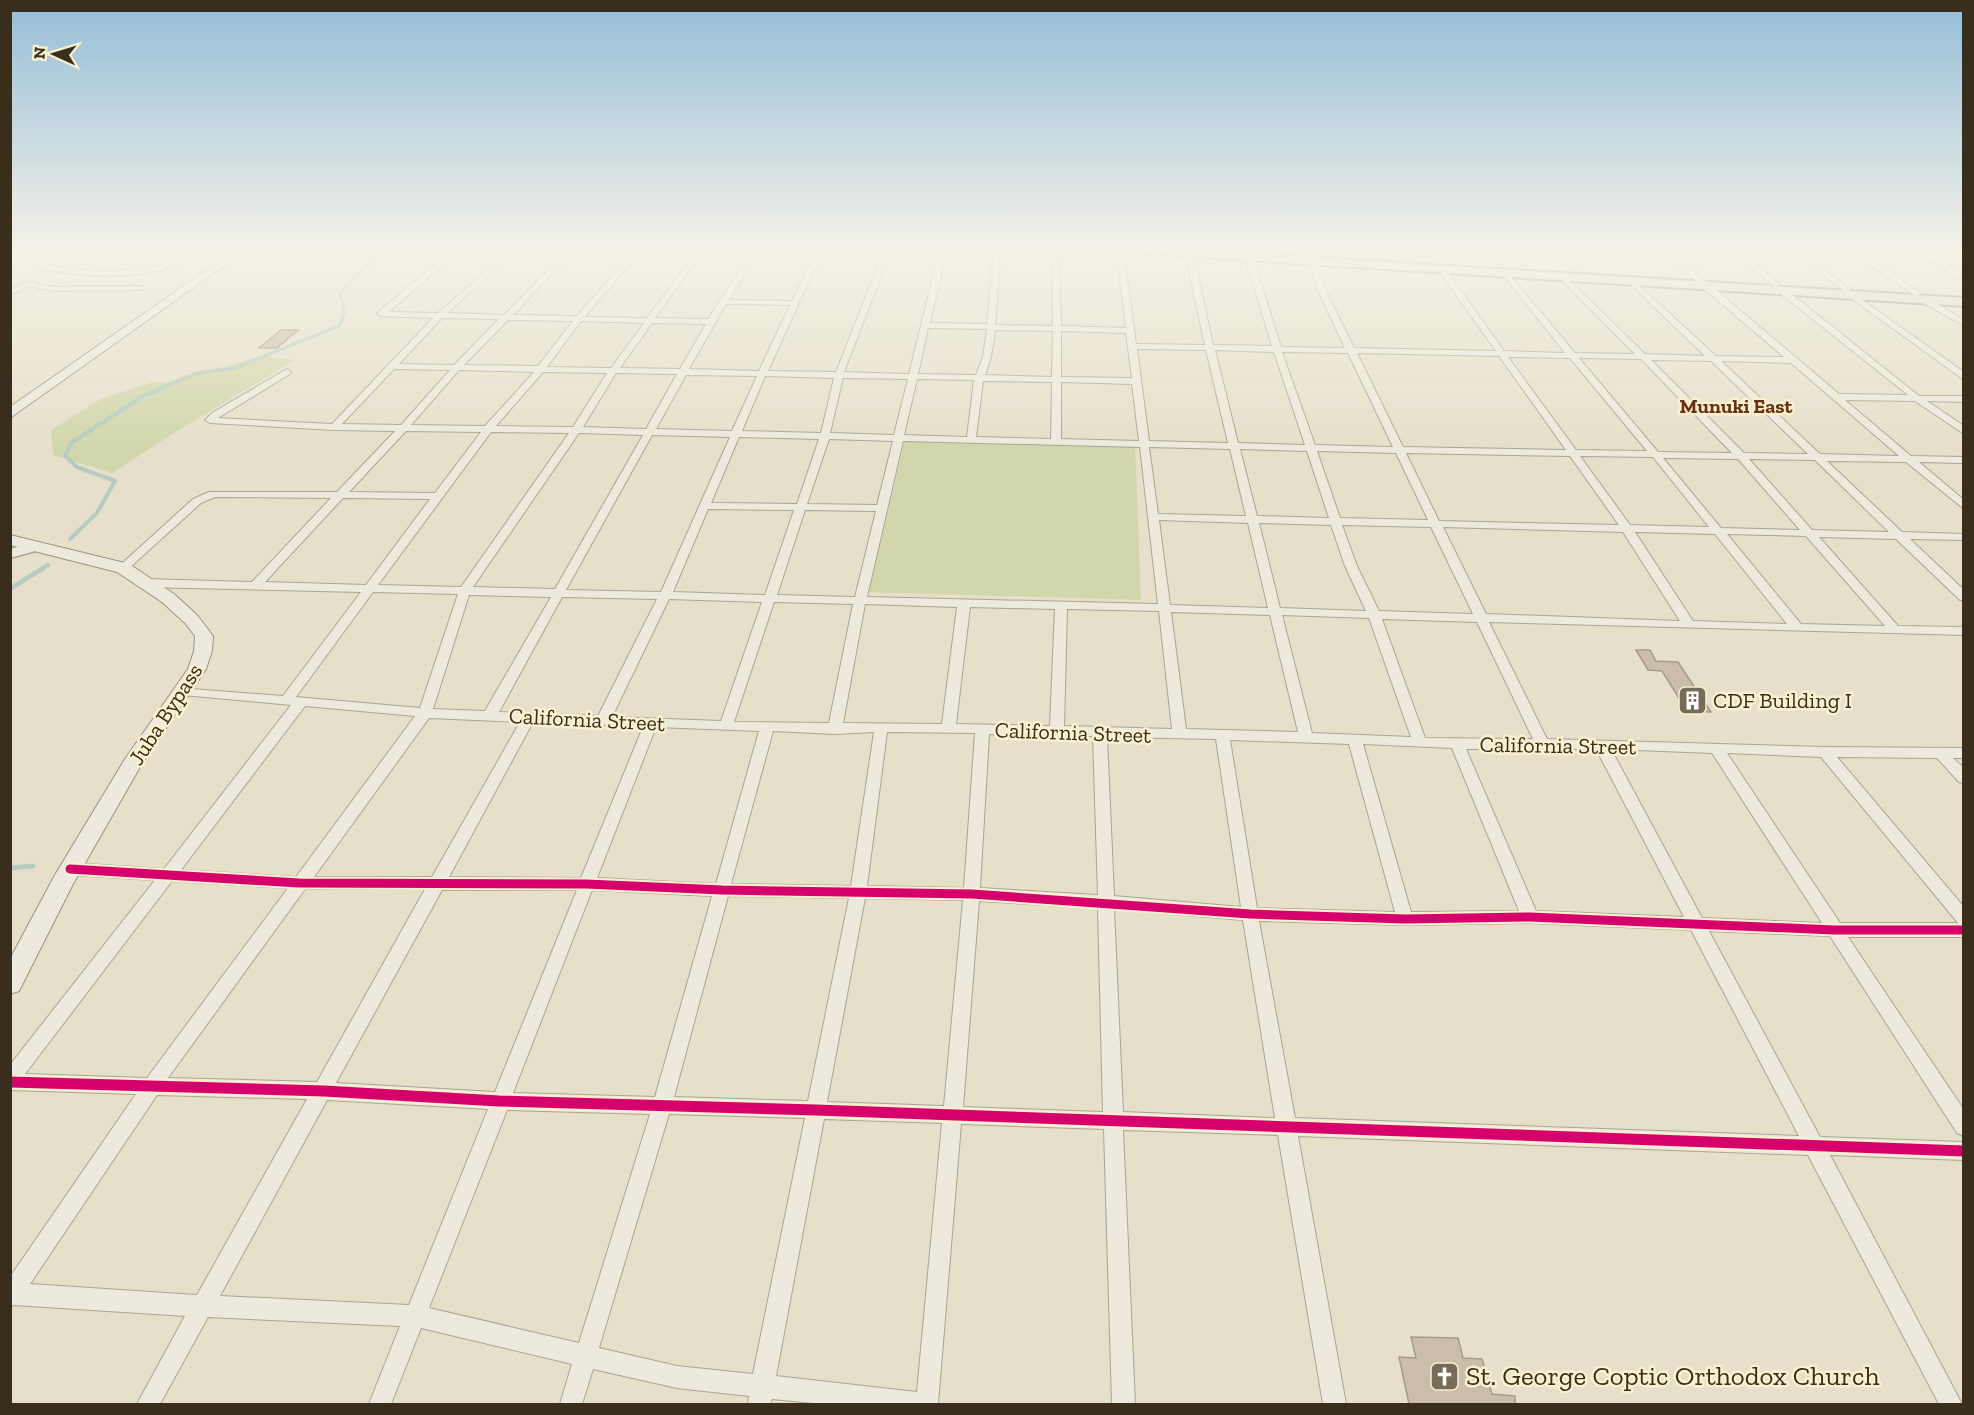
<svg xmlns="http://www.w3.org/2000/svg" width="1974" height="1415" font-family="'Zilla Slab',serif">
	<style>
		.green { fill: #d2d7ab }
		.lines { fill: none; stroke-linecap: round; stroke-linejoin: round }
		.stream-far3 { stroke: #b6ccc0; stroke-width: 3 }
		.stream-far2 { stroke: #b6ccc0; stroke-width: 4 }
		.stream-far1 { stroke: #b6ccc0; stroke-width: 4.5 }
		.stream { stroke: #b6ccc0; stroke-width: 5 }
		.building { fill: #cabeaa; stroke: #a69b89; stroke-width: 1.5 }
		.minor-casing { stroke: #aaa494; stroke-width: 2 }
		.tertiary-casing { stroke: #aaa494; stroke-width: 3 }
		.secondary-casing { stroke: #9a9383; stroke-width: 2 }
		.primary-casing { stroke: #90897a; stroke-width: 4 }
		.minor { fill: #ede9dc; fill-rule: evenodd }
		.tertiary { fill: #ede9dc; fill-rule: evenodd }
		.secondary { fill: #ede9dc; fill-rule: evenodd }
		.primary { fill: #e5e0cd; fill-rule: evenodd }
		.cycleway-far1-casing { stroke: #f8f0ce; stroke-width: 13 }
		.cycleway-casing { stroke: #f8f0ce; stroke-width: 15 }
		.cycleway-far1 { stroke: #d6006c; stroke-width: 9 }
		.cycleway { stroke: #d6006c; stroke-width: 11 }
		.labels { text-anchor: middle; stroke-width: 5; stroke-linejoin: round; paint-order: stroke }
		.far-neighbourhood-label { font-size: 20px; font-weight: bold; fill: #6a3016; stroke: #f8f0ce }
		.poi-label { font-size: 22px; fill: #392d1b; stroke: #f8f0ce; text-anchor: start }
		.street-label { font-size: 22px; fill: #392d1b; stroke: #f8f0ce }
		.near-poi-label { font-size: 27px; fill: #392d1b; stroke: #f8f0ce; text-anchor: start }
	</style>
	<rect width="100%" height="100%" fill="#e6e0ca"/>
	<g class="green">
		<polygon points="261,356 295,360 177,431 112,473 53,455 51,430 101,399 153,382 166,383 196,371 224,367"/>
		<polygon points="905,439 1135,444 1141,600 869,592"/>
	</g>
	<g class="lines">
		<polyline class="stream-far3" points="166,386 199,373 235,368 339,326 345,314 340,293 385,248"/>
		<polyline class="stream-far2" points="70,539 97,513 115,481 77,467 65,456 71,443 143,396 170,385"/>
		<polyline class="stream-far1" points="10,589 48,565"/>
		<polyline class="stream" points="10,868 33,866"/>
	</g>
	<g class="building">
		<polygon points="281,330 298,330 277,348 259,348"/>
		<polygon points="1636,650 1650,650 1656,661 1678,662 1711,712 1687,711 1662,671 1648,670"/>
		<polygon points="1411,1337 1458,1338 1463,1358 1482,1359 1492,1394 1515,1396 1515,1404 1409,1404 1399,1357 1416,1358"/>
	</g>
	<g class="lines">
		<defs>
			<g id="minor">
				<path d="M51 248H58L47 264C72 273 140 273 165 264 176 259 185 247 198 248 190 255 181 262 171 267 141 279 71 278 40 267L39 265Z"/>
				<path d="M455 248H463L457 253 505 255 513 248H521L447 313 504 315 570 248H577L513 315 577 316 636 248H643L585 317 647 318 699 248H705L655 318 708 319 754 248H761L729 300 792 301 817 248H824L768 371 836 372 885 248H892L844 372 909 374 940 248H947L930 323 987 324 994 248H1001L995 325 1053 326 1052 248H1059L1061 326 1126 328 1116 248H1123L1136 344 1205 345 1185 253 1189 251 1193 253 1213 345 1272 346 1245 258 1249 256 1253 258 1281 347 1345 348 1318 291 1309 258 1313 256 1317 258 1326 291 1354 348 1496 351 1438 270 1442 268H1445L1504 351 1565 353 1504 276V272H1507L1575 353 1635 354 1561 279V275H1564L1645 354 1705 356 1628 282V278H1631L1716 356 1784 357 1696 282 1665 248H1673L1702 278 1839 394 1908 395 1777 291V287H1783L1919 396H1964V402L1927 401 1964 426V434L1915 401 1845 400 1911 456 1964 457V463L1919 462 1964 500V509L1906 462 1827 461 1902 532 1964 534V540L1910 539 1964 590V600H1960L1896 539 1819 537 1898 626 1964 627V635L1489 622 1547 739 1825 747 1964 748V758H1953L1964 768V783L1959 782 1937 758 1837 757 1964 907V937H1848L1964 1110V1136L1957 1133 1830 936 1709 931 1820 1137 1964 1142V1160L1830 1155 1962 1404H1939L1808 1155 1298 1136 1346 1404H1323L1278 1135 1123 1130 1135 1404H1112L1104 1129 961 1124 938 1404H824L772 1399 770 1404H748L749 1396 677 1388 593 1369 582 1404H560L572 1364 421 1328 391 1404H369L400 1326 208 1317 160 1404H137L185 1316 14 1305 10 1307V1277L136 1094 10 1090V1065L155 880 70 875 64 873 62 869 64 865 70 863 164 869 291 705 183 695 178 694 176 691 178 688 283 696 361 592 144 587 138 583 144 579 252 582 331 498 215 497 201 503 127 570 123 571 117 568 193 499 209 492H337L395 431 334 430 210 423 205 420 212 413 287 369 291 372 290 374 218 418 332 424 433 318 381 316 377 314 378 312ZM452 257 500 259 438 313 389 312ZM726 304 790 305 759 371 689 369ZM442 318 499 319 454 365 399 364ZM508 320 573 321 538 366 464 365ZM581 321 644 323 611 368 547 367ZM652 323 706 324 680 369 620 368ZM928 328 987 329 983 357 976 375 918 374ZM995 330 1053 331 1052 377 985 375 991 357ZM1061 331 1126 333 1132 378 1061 377ZM1137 349 1206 350 1228 443 1149 441ZM1215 350 1274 352 1305 445 1238 443ZM1282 352 1348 353 1393 447 1315 445ZM1357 353 1499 356 1566 450 1403 447ZM1508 357 1570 358 1647 451 1576 450ZM1579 358 1641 359 1732 453 1658 452ZM1651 360 1711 361 1808 454 1744 453ZM1721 361 1791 363 1899 456 1820 454ZM394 369 450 370 401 425 342 424ZM459 370 534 372 485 426 411 425ZM543 372 607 373 573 427 496 426ZM616 373 677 374 646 429 583 427ZM686 375 757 376 732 431 656 429ZM765 376 834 378 821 433 742 431ZM843 378 908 379 894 435 830 433ZM917 379 974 380 967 437 904 435ZM983 381 1052 382 1051 439 976 437ZM1061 382 1132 384 1139 441 1061 439ZM406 431 481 432 435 493 349 492ZM491 432 569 433 461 587 378 585ZM579 433 643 435 555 589 473 587ZM652 435 730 437 661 592 566 590ZM739 437 819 439 797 504 711 503ZM829 439 893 441 877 505 807 504ZM903 441 1140 447 1158 604 867 597ZM1149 447 1230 449 1246 516 1158 514ZM1240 449 1307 451 1329 518 1257 516ZM1317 451 1396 453 1428 520 1340 518ZM1406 453 1570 456 1619 525 1439 521ZM1580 456 1653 457 1709 527 1630 525ZM1663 458 1738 459 1800 530 1721 528ZM1749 459 1815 460 1889 532 1812 530ZM343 498 430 499 366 585 265 582ZM708 509 794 510 765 595 673 592ZM805 510 876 511 855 597 777 595ZM1159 520 1248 523 1268 608 1170 605ZM1259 523 1331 525 1345 566 1366 611 1280 608ZM1342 525 1431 527 1473 614 1379 611 1357 566ZM1443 527 1623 532 1680 621 1486 614ZM1635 532 1715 534 1787 624 1693 621ZM1727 534 1806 536 1885 626 1801 624ZM373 592 458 594 420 708 296 697ZM469 595 551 597 485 711 433 709ZM562 597 657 599 598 716 499 712ZM669 599 762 602 721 721 612 717ZM774 602 853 604 829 723 734 722ZM865 604 957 607 942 724 843 723ZM970 607 1055 609 1050 726 956 724ZM1067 609 1159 611 1172 729 1064 726ZM1171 612 1270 615 1298 732 1186 729ZM1282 615 1369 618 1411 737 1312 733ZM1382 619 1477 622 1533 739 1425 738ZM305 706 415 716 296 877 181 870ZM429 718 520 722 432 877H314ZM533 722 643 727 581 878 449 877ZM656 727 759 731 716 884 597 878ZM773 731 835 734 874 732 851 886 731 884ZM887 732 975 733 964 888 867 886ZM989 734 1051 735 1057 738 1062 736H1093L1098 895 980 888ZM1107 737 1216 739 1241 907 1114 896ZM1230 740 1349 744 1395 912 1257 908ZM1363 744 1452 748 1519 911 1411 912ZM1466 749H1596L1684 917 1536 911ZM1611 749 1712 753 1822 923 1702 918ZM1727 753 1821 757 1958 923H1840ZM172 881 288 888 147 1078 25 1074ZM305 889H425L317 1082 168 1078ZM442 890H577L495 1092 336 1083ZM592 890 712 896 655 1097 513 1093ZM728 896 849 898 808 1101 674 1097ZM865 898 963 900 944 1106 827 1102ZM979 901 1098 908 1103 1112 963 1107ZM1114 909 1243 920 1275 1118 1123 1112ZM1259 921 1405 925 1530 923 1691 930 1799 1136 1295 1118ZM157 1095 307 1099 197 1295 30 1284ZM327 1100 488 1109 409 1305 220 1296ZM507 1110 650 1114 579 1343 429 1308ZM669 1114 805 1118 753 1374 677 1366 599 1348ZM824 1119 942 1123 917 1392 776 1376Z"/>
				<polygon points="1847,248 1855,248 1868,256 1928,259 1913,248 1921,248 1938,259 1964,260 1964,264 1946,264 1964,275 1964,281 1935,263 1874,261 1919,292 1920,294 1916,296 1864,261 1810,259 1849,288 1850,290 1846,292 1801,258 1746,256 1778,283 1779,285 1775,287 1734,254 1738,251 1858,256"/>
				<polygon points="28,282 53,287 140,286 144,288 140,290 53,291 29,286 10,295 10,290"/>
				<polygon points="1851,292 1964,372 1964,380 1848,296 1847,294"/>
				<polygon points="1920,297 1926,297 1964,320 1964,326 1920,301"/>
			</g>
			<polygon id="tertiary" points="34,542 42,547 39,550 10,558 10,549"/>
			<g id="secondary">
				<polygon points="238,248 249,248 10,418 10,407"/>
				<polygon points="10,535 129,564 174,594 197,615 213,636 212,651 206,669 140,767 73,884 19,991 10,994 10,959 55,875 125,759 188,669 194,651 195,636 185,623 162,602 117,572 10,545"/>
			</g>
			<polygon id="primary" points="1113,248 1161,248 1964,298 1964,306 1119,252"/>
		</defs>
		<use href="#minor" class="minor-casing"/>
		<use href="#tertiary" class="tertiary-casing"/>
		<use href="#secondary" class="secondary-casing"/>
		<use href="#primary" class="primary-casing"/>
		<use href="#minor" class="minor"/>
		<use href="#tertiary" class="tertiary"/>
		<use href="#secondary" class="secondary"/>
		<use href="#primary" class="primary"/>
		<defs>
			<polyline id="cycleway-far1" points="70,869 299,883 586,884 722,890 972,894 1250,914 1405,919 1530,917 1834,930 1964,930"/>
			<polyline id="cycleway" points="10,1082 324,1091 499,1101 816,1110 1964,1151"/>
		</defs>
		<use href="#cycleway-far1" class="cycleway-far1-casing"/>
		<use href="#cycleway" class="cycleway-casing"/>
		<use href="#cycleway-far1" class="cycleway-far1"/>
		<use href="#cycleway" class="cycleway"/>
	</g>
	<linearGradient id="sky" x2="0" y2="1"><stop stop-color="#94bed8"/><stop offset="0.56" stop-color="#f4f1e7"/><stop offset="1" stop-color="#f4f1e7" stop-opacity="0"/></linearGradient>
	<rect width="1974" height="446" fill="url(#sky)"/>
	<defs>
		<symbol id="building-square" viewBox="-11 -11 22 22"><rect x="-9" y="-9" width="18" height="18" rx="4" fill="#766c58" stroke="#f8f0ce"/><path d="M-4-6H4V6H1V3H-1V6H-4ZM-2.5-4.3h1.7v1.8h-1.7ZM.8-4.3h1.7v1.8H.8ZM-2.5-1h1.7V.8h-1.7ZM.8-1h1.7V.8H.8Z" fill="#fff"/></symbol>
		<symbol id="church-square" viewBox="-11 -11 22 22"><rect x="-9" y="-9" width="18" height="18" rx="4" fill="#766c58" stroke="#f8f0ce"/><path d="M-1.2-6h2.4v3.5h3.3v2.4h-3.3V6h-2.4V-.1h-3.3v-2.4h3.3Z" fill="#fff"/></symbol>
	</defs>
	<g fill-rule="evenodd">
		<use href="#building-square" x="1676" y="684" width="33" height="33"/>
		<use href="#church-square" x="1428" y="1360" width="33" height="33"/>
	</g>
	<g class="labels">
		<g class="far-neighbourhood-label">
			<text x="1736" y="413">Munuki East</text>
		</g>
		<g class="poi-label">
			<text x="1713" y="708">CDF Building I</text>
		</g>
		<g class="street-label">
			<text transform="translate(165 714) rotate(-57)" y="8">Juba Bypass</text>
			<text transform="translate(587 719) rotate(3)" y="8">California Street</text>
			<text transform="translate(1073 732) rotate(2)" y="8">California Street</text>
			<text transform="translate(1558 745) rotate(1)" y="8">California Street</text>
		</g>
		<g class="near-poi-label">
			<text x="1466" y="1385">St. George Coptic Orthodox Church</text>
		</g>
	</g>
	<rect width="1974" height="1415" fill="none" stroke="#392d1b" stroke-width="24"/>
	<g transform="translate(54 54) rotate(274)" stroke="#f8f0ce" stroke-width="4.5" paint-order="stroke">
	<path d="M0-4.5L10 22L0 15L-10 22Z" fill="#392d1b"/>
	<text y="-9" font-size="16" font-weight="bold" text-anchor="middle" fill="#392d1b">N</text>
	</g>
</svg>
